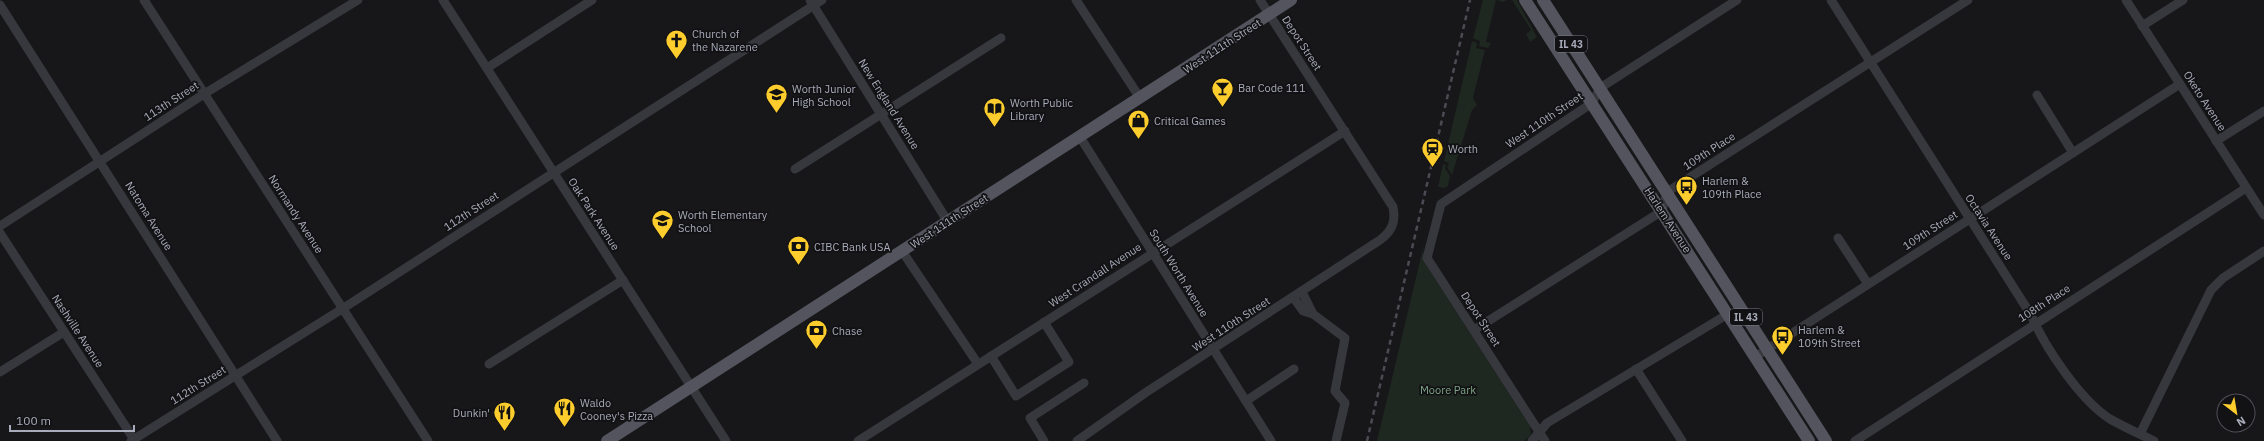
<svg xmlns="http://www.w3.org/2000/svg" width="2264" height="441" font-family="'IBM Plex Sans',sans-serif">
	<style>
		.green { fill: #1e2720 }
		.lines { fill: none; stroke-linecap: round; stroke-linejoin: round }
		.minor { stroke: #37383e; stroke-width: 9 }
		.major { stroke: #53545d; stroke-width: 12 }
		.rail { stroke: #4a4b53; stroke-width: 2.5; stroke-dasharray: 5 4; stroke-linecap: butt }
		.labels { text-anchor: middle; stroke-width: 3.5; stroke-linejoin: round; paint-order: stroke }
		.shield { fill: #121114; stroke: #7b7d88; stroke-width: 1 }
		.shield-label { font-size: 10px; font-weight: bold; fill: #a8abb9 }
		.poi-label { font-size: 11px; fill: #a8abb9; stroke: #121114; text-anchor: start }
		.street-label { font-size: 11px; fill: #a8abb9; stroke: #121114 }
		.park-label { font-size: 11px; fill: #7ea585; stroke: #121114 }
	</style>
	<rect width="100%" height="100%" fill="#171619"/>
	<g class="green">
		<polygon points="1483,0 1507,0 1503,2 1496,0 1486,42 1491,43 1488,48 1479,46 1480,41 1473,38"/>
		<polygon points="1512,0 1517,0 1537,37 1530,42 1526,34 1531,30"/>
		<polygon points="1472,41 1477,43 1476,48 1485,50 1473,98 1477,105 1472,110 1452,175 1447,167 1449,163 1444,161"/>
		<polygon points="1443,164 1446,165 1445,168 1450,176 1448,186 1445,188 1438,187"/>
		<polygon points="1424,244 1423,254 1428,268 1530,426 1531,435 1524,441 1377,441"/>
	</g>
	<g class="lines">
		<g class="minor">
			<polyline points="144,0 428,441"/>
			<polyline points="443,0 726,441"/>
			<polyline points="810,0 948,222"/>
			<polyline points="1076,0 1140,98"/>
			<path d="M1831 0 2031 315C2045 347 2080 400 2110 419 2124 427 2140 434 2154 441"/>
			<polyline points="2126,0 2264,215"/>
			<polyline points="0,5 277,441"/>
			<polyline points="2142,26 2183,0"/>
			<polyline points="487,68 592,0"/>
			<polyline points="2037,95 2073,153"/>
			<polyline points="1080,137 1271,441"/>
			<polyline points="2216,141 2264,111"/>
			<polyline points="795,169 1001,38"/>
			<polyline points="0,226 204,94 358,0"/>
			<polyline points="0,233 135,441"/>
			<polyline points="1838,238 1868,284"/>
			<polyline points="902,251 978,364"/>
			<polyline points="1302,292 1313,314 1345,338 1335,391 1345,403 1336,441"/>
			<polyline points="1293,297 1303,311 1313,314"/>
			<polyline points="1474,330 1662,211 1667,192 1968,0"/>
			<polyline points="991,356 1016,396 1069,362 1044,322"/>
			<polyline points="1755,357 2180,84"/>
			<polyline points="489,364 623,280"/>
			<polyline points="1636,369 1682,441"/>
			<polyline points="0,372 64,332"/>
			<polyline points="1246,401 1294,369"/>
			<polyline points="2140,434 2211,290 2223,278 2264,251"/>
			<polyline points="131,441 342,309 822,0"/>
			<polyline points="858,441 1345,131"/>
			<polyline points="1044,441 1030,418 1084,383"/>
			<path d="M1077 441 1145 393 1380 240C1392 231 1396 222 1393 207L1260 0"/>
			<polyline points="1532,441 1547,423 1728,314"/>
			<polyline points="1545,441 1427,258 1441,204 1592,103 1600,88 1737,0"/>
			<polyline points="1855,441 2246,188"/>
		</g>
		<g class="major">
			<polyline points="1525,0 1809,441"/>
			<polyline points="1543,0 1826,441"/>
			<polyline points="607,441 1291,0"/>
		</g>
		<polyline class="rail" points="1367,441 1470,0"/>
	</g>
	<defs>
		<symbol id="church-pin" viewBox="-11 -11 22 30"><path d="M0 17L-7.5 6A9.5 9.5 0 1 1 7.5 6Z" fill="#fccd2c" stroke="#121114"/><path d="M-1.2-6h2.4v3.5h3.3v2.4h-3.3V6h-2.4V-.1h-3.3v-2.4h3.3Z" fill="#111"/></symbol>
		<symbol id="bar-pin" viewBox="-11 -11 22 30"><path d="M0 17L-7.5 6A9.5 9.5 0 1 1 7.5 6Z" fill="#fccd2c" stroke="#121114"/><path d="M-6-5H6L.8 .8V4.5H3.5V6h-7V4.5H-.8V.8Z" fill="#111"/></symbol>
		<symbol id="school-pin" viewBox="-11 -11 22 30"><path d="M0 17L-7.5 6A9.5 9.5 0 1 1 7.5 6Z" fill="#fccd2c" stroke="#121114"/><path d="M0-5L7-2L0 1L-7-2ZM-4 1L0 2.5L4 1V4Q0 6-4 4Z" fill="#111"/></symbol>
		<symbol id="library-pin" viewBox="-11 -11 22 30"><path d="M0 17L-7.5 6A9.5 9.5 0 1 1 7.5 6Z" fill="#fccd2c" stroke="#121114"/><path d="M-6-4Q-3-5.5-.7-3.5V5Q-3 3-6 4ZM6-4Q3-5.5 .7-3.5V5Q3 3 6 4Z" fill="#111"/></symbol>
		<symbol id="shop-pin" viewBox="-11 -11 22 30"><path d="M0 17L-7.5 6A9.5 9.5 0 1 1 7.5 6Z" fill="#fccd2c" stroke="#121114"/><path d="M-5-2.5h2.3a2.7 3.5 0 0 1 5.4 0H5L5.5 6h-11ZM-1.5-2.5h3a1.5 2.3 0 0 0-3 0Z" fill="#111"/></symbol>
		<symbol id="station-pin" viewBox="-11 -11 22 30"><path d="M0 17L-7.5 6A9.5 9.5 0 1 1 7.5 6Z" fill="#fccd2c" stroke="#121114"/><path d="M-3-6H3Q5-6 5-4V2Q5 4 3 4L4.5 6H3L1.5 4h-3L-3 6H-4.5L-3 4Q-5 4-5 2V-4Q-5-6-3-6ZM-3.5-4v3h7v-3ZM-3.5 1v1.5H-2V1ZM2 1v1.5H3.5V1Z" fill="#111"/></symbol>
		<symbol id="bus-pin" viewBox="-11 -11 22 30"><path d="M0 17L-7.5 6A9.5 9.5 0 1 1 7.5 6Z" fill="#fccd2c" stroke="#121114"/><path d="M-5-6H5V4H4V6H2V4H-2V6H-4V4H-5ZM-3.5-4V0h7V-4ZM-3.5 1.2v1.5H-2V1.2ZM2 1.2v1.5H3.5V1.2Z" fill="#111"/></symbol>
		<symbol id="bank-pin" viewBox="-11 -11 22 30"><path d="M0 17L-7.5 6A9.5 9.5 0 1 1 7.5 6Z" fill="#fccd2c" stroke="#121114"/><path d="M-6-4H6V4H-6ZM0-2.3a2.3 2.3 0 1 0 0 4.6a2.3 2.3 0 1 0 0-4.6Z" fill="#111"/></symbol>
		<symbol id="restaurant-pin" viewBox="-11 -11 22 30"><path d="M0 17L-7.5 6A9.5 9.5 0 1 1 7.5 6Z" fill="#fccd2c" stroke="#121114"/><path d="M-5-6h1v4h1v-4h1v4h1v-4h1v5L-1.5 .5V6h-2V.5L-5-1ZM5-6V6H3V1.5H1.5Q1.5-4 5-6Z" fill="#111"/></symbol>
	</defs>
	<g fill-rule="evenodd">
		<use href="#church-pin" x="664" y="28" width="25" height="34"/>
		<use href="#bar-pin" x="1210" y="76" width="25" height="34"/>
		<use href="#school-pin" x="764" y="82" width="25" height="34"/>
		<use href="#library-pin" x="982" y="96" width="25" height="34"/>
		<use href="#shop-pin" x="1126" y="108" width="25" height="34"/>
		<use href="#station-pin" x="1420" y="136" width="25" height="34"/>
		<use href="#bus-pin" x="1674" y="174" width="25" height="34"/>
		<use href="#school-pin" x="650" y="208" width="25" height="34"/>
		<use href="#bank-pin" x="786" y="234" width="25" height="34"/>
		<use href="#bank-pin" x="804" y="318" width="25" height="34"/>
		<use href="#bus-pin" x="1770" y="324" width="25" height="34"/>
		<use href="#restaurant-pin" x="552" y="396" width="25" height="34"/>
		<use href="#restaurant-pin" x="492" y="400" width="25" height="34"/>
	</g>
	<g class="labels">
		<g class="shield">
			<rect x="1555" y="36" width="32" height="16" rx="3"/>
			<rect x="1730" y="309" width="32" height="16" rx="3"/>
		</g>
		<g class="shield-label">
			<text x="1571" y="48">IL 43</text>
			<text x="1746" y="321">IL 43</text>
		</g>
		<g class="poi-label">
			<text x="692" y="38">Church of<tspan x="692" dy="13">the Nazarene</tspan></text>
			<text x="1238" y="92">Bar Code 111</text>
			<text x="792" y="93">Worth Junior<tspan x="792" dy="13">High School</tspan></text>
			<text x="1010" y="107">Worth Public<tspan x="1010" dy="13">Library</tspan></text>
			<text x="1154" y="125">Critical Games</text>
			<text x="1448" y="153">Worth</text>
			<text x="1702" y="185">Harlem &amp;<tspan x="1702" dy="13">109th Place</tspan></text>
			<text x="678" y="219">Worth Elementary<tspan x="678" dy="13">School</tspan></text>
			<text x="814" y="251">CIBC Bank USA</text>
			<text x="1798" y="334">Harlem &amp;<tspan x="1798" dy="13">109th Street</tspan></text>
			<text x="832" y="335">Chase</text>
			<text x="580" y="407">Waldo<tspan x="580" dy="13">Cooney's Pizza</tspan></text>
			<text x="490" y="417" text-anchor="end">Dunkin'</text>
		</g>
		<g class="street-label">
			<text transform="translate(1302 43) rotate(57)" y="4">Depot Street</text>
			<text transform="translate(1222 46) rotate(-33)" y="4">West 111th Street</text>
			<text transform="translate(171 101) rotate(-33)" y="4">113th Street</text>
			<text transform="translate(2205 101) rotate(57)" y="4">Oketo Avenue</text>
			<text transform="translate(889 104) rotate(58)" y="4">New England Avenue</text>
			<text transform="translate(1544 120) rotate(-34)" y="4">West 110th Street</text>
			<text transform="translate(1709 151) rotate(-33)" y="4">109th Place</text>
			<text transform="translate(471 211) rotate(-33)" y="4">112th Street</text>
			<text transform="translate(296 214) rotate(57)" y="4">Normandy Avenue</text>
			<text transform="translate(594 214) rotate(57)" y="4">Oak Park Avenue</text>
			<text transform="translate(149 216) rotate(58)" y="4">Natoma Avenue</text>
			<text transform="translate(1668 220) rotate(57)" y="4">Harlem Avenue</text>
			<text transform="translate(949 221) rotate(-33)" y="4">West 111th Street</text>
			<text transform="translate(1989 227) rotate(57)" y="4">Octavia Avenue</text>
			<text transform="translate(1930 230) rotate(-33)" y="4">109th Street</text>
			<text transform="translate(1179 273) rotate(58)" y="4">South Worth Avenue</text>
			<text transform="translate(1095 275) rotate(-33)" y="4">West Crandall Avenue</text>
			<text transform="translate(2044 303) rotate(-33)" y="4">108th Place</text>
			<text transform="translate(1481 319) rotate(57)" y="4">Depot Street</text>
			<text transform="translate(1231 324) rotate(-33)" y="4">West 110th Street</text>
			<text transform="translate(78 331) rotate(57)" y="4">Nashville Avenue</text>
			<text transform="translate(198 385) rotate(-32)" y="4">112th Street</text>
		</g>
		<g class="park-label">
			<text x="1448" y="394">Moore Park</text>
		</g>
	</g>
	<g transform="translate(2236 413) rotate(149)"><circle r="19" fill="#121114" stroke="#4e4f56"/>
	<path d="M0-3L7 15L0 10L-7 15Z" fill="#fccd2c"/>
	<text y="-6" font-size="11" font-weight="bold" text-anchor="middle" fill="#a8abb9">N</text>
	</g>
	<path d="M10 425v6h124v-6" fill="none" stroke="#a8abb9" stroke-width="2"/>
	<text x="16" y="425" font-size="12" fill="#a8abb9" stroke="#121114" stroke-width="3" paint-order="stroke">100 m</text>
</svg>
